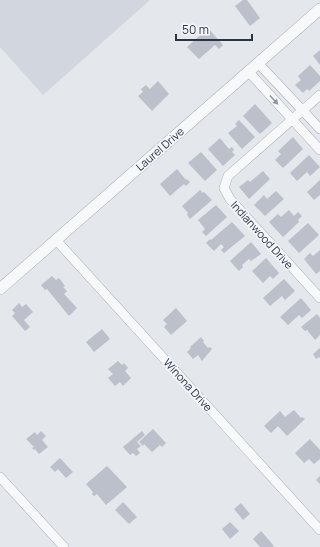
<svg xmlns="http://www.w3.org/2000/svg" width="320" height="547" font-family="Manrope,sans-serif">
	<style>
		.built { fill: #d2d6de }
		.building { fill: #bbc0ca }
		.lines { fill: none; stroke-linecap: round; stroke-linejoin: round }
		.minor-casing { stroke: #a9aeb7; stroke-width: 10 }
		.tertiary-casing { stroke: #a9aeb7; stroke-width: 12 }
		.minor { stroke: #f7f8fa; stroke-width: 9 }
		.tertiary { stroke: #f7f8fa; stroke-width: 11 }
		.oneway { fill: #9196a0 }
		.labels { text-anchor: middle; stroke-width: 3.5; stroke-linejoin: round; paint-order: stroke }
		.street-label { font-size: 11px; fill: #2b3445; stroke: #f4f6f9 }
	</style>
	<rect width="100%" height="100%" fill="#e4e7ec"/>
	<polygon class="built" points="0,0 150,0 43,95 0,47"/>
	<g class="building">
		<polygon points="243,0 247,0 260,18 250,26 235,6"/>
		<polygon points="208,28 223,45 219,49 215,45 199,59 187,47"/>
		<polygon points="320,50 320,65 313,56"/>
		<polygon points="310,65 320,76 320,81 309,91 307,89 303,93 295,85 301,80 298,76"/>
		<polygon points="158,81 169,94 152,111 138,96 143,92 141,89 146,85 150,89"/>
		<polygon points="255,104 272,123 260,134 243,116"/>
		<polygon points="239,120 255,137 242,149 228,133 237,126 235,124"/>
		<polygon points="293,137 303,149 283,168 275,160 281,154 278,151"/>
		<polygon points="220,138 229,149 232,147 234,150 232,152 235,155 223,166 208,149"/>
		<polygon points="201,152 217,170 205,181 188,163"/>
		<polygon points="309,155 320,167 310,176 307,172 297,181 290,173"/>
		<polygon points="177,169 186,180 187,179 190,182 186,186 184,184 170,196 160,184"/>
		<polygon points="263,171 270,179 249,199 239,187 248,180 250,182"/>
		<polygon points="320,180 320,195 314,200 307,192"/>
		<polygon points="200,190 203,193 204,192 212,200 190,219 187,215 188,213 182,206"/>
		<polygon points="276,191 284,199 265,216 254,205 264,195 267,199"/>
		<polygon points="216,205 227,217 206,236 202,232 205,229 198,220"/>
		<polygon points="289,210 294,216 298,212 302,216 298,220 299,222 283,237 269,222 278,214 281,217"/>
		<polygon points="232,222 245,236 224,253 221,250 224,247 221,244 214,251 206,243 210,239 211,240"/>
		<polygon points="308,223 319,235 299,253 288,241"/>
		<polygon points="251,242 261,254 251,261 249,259 242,265 243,267 239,271 230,261"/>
		<polygon points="320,250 320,271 316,274 304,259 310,253 313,256"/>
		<polygon points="266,258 279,273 273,279 270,276 263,283 252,271"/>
		<polygon points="52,276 56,280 59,278 65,286 63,287 67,291 64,294 77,308 69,316 47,289 45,290 41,285"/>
		<polygon points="284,279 295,291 285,300 282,296 270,306 263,298"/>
		<polygon points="301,298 311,310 302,318 299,315 288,325 280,317"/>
		<polygon points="19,303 22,307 26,304 33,312 24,320 30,327 25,331 12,316 15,313 12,310"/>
		<polygon points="176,308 187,321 171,335 164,327 167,324 163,320"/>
		<polygon points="317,314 320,318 320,335 315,340 307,330 305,331 301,327"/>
		<polygon points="102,329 110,339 94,352 86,342"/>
		<polygon points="201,337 204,341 203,342 208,348 210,347 212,349 202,361 198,355 193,359 187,352 191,348 190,347"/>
		<polygon points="320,348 320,358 319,357 316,359 313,354"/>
		<polygon points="118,361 122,365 124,363 128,368 125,371 131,378 123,386 120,382 115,386 108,378 113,374 108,369"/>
		<polygon points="294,410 301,418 302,417 305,419 287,436 278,426 271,433 264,426 280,411 285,417"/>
		<polygon points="153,429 166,443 162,447 160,445 152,452 144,444 143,446 139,442"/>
		<polygon points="41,431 46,436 42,440 48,447 39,454 35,449 34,450 32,448 34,447 26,439 35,432 37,435"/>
		<polygon points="142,431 145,435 137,442 141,446 137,449 140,453 136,456 133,453 130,455 123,447"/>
		<polygon points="310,439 320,450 320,459 314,464 309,459 304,463 295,453"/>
		<polygon points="60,458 73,472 66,478 58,469 55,472 50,467"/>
		<polygon points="107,466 127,487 106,505 97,494 94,496 92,494 93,492 86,484"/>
		<polygon points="320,476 320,484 316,480"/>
		<polygon points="123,502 137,517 129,524 115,510"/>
		<polygon points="241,503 250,514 243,520 234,509"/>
		<polygon points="230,522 239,531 230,539 222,529"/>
		<polygon points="261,531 274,546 272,547 260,547 253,539"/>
	</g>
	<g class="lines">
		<defs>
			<g id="minor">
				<polyline points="258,63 320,129"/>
				<polyline points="248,71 320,150"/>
				<polyline points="320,95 228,176 224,188 230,199 320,298"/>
				<polyline points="56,240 320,530"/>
				<polyline points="0,477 64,547"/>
			</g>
			<polyline id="tertiary" points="0,289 320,9"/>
		</defs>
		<use href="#minor" class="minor-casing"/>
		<use href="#tertiary" class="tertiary-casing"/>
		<use href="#minor" class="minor"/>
		<use href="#tertiary" class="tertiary"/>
	</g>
	<defs><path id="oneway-solid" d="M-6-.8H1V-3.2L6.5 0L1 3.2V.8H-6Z"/></defs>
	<use class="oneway" href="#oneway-solid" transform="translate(274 100) rotate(48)"/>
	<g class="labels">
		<g class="street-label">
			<text transform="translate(160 149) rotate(-41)" y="4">Laurel Drive</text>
			<text transform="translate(262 235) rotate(48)" y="4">Indianwood Drive</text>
			<text transform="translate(188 385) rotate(48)" y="4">Winona Drive</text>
		</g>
	</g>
	<path d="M176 34v6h76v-6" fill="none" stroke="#2b3445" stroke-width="2"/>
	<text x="182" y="34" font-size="12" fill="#2b3445" stroke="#f4f6f9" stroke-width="3" paint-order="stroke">50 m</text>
</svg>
